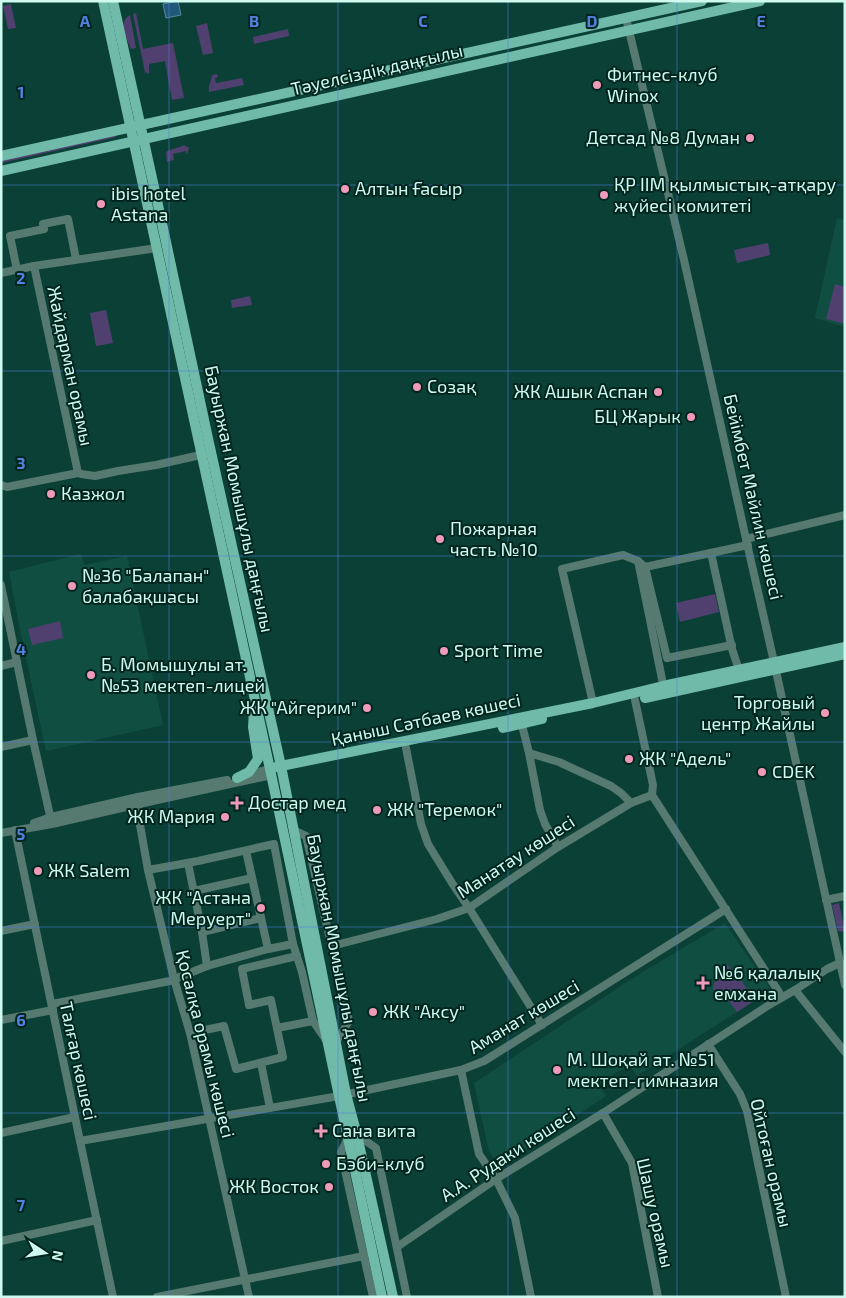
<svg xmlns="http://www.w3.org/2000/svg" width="846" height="1298" font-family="'Exo 2',sans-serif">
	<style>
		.built { fill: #104e42 }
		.green { fill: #4f4070 }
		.water { fill: #1f5878; stroke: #54899c }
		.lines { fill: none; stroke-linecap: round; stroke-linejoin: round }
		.minor { stroke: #567970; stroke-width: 8 }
		.major { stroke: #6fbaa8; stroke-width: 10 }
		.grid { fill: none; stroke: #5282df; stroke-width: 1; stroke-opacity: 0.55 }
		.poi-dot { fill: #ef9ab8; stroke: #00251e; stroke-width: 2 }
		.labels { text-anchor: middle; stroke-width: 4; stroke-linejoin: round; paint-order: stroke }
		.street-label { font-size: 18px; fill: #cffaef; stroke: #00251e }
		.poi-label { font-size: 18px; fill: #cffaef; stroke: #00251e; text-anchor: start }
		.grid-label { font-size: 16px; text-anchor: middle; font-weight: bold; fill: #5282df; stroke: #00251e; stroke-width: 4; stroke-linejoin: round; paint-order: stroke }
	</style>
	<rect width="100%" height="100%" fill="#0b4036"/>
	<g class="built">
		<polygon points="837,218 845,220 845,327 815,318"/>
		<polygon points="81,554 84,565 127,556 163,725 46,751 19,625 9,572"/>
		<polygon points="725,923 771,990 637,1076 629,1065 598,1084 606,1096 500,1166 489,1152 474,1083 636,976"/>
	</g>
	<g class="green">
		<polygon points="11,4 16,28 8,29 3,6"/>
		<polygon points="136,13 143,49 173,43 184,98 172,100 165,61 149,64 149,74 145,72 133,14"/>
		<path d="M130 15 136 48 131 49C127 39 117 22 130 15Z"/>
		<polygon points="207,23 213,53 203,55 196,26"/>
		<polygon points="288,29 289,36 254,44 253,37"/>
		<path d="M217 74 218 77 215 78 216 83 242 78 244 85 209 92C208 85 211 82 212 75Z"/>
		<polygon points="115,132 116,137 1,163 1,159"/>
		<polygon points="185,145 186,147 189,147 187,155 186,151 173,154 174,160 167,162 166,153 167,151"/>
		<polygon points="768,243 770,255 737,263 734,250"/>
		<polygon points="835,284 845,287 845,324 826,319"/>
		<polygon points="250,296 252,305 232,308 231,300"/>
		<polygon points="106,310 113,343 96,346 90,313"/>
		<polygon points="715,594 719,612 680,622 676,603"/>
		<polygon points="60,621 63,638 32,645 28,629"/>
		<polygon points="839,903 845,932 838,931 832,905"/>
		<path d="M727 964 732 970 734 969 753 999 759 996 760 997 737 1012 728 1000C719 999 711 993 714 983 715 980 718 979 719 976 721 973 720 970 721 968Z"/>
	</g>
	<polygon class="water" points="178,1 181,15 166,18 163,4"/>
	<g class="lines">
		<g class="minor">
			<polyline points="626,18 684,260 746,539 774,662 845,985"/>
			<polyline points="34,266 78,473"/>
			<polyline points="17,270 10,236 44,229 43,224 68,219 76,259"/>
			<polyline points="1,273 34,266 157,248"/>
			<polyline points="1,485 7,487 78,473 81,474 95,476 118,471 156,465 205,454"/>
			<polyline points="746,539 845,515"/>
			<polyline points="711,553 732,649 739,670"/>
			<polyline points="638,561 664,689"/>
			<polyline points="645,567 667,658 732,645"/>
			<polyline points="1,585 33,740 51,820"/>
			<polyline points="1,666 17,662"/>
			<polyline points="635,700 653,785 652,795 782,997"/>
			<polyline points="593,703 562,569 623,555 638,561 645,567 748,545"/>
			<polyline points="521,721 529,753 559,762 611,786 621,793 631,803"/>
			<polyline points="1,747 33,740"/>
			<polyline points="406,748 421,824 428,844 452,883 469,908 542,1025"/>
			<polyline points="529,753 540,810 545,824 558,847"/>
			<polyline points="246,775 270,769"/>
			<polyline points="138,797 140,825 148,870 174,979 190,1033 249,1297"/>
			<polyline points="34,823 51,817 138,797 227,780"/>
			<polyline points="15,830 80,1141 113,1297"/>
			<polyline points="295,831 306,836 349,1021 336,1042"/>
			<polyline points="1,833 52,824 139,804 272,775"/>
			<polyline points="246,851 268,949"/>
			<polyline points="188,863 202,932 207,966"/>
			<polyline points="148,870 198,861 274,844 293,944 302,972 313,1021 326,1040"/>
			<polyline points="194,891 252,878"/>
			<polyline points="826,900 845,896"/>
			<polyline points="1,931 35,924"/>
			<polyline points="202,932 261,918"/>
			<polyline points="332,946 437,919 469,908 558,847 631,803 652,795"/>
			<polyline points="795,990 845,1052"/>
			<polyline points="52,1004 170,981 207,966 268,949 293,944"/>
			<polyline points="1,1020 53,1010"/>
			<polyline points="277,1028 313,1021"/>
			<polyline points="190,1033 224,1026 236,1069 283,1057 271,1000 249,1005 242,969 297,956"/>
			<polyline points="708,1044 740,1094 747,1111 786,1297"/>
			<polyline points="261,1063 270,1108"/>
			<polyline points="461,1070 479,1154 496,1179 515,1218 531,1297"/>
			<polyline points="603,1113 632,1163 658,1297"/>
			<polyline points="1,1133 75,1117"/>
			<polyline points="357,1135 376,1148 407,1297"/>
			<polyline points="348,1138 341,1152 373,1297"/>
			<polyline points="80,1141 339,1096 461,1070 484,1061 726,909"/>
			<polyline points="1,1241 97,1220"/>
			<polyline points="397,1247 496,1179 603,1113 769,1005 795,990 827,969 840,963"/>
			<polyline points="157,1297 364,1256"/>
		</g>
		<g class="major">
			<polyline points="103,1 270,769 339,1096 382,1297"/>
			<polyline points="113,1 160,214 209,443 281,766 346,1094 357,1135 393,1297"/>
			<polyline points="1,156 702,1"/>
			<polyline points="1,171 760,1"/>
			<polyline points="645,698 845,654"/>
			<polyline points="503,728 542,719"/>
			<polyline points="276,767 593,703 663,686 845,647"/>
			<polyline points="237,778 249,772 258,759 253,727 254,711"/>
		</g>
	</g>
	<path class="grid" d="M169 1V1297M338 1V1297M508 1V1297M677 1V1297M1 185H845M1 371H845M1 556H845M1 742H845M1 927H845M1 1113H845"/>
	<g class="poi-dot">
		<circle cx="597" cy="85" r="5"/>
		<circle cx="750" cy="138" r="5"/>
		<circle cx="345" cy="189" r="5"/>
		<circle cx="604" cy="195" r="5"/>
		<circle cx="101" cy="204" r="5"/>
		<circle cx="417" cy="387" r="5"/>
		<circle cx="658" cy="392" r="5"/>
		<circle cx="691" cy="417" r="5"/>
		<circle cx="51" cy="494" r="5"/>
		<circle cx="440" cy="539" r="5"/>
		<circle cx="72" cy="586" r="5"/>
		<circle cx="444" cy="651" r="5"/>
		<circle cx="91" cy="675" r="5"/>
		<circle cx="367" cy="708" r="5"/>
		<circle cx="825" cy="713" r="5"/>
		<circle cx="629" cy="759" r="5"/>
		<circle cx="762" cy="772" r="5"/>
		<path d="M234.5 795.5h5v5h5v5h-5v5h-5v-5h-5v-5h5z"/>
		<circle cx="377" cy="810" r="5"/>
		<circle cx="225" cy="817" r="5"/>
		<circle cx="38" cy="871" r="5"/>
		<circle cx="261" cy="908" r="5"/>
		<path d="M700.5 975.5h5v5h5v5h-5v5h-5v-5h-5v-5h5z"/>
		<circle cx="373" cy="1012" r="5"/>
		<circle cx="557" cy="1070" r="5"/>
		<path d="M318.5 1123.5h5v5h5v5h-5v5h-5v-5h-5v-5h5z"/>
		<circle cx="326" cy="1164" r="5"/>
		<circle cx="329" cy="1187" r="5"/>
	</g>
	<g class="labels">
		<g class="street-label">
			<text transform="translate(377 70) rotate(-13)" y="6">Тәуелсіздік даңғылы</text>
			<text transform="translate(70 366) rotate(78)" y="6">Жайдарман орамы</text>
			<text transform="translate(753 497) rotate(77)" y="6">Бейімбет Майлин көшесі</text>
			<text transform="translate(239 499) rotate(78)" y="6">Бауыржан Момышұлы даңғылы</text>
			<text transform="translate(426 720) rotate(-12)" y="6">Қаныш Сәтбаев көшесі</text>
			<text transform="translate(516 857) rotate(-33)" y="6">Манатау көшесі</text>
			<text transform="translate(339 968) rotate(79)" y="6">Бауыржан Момышұлы даңғылы</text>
			<text transform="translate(524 1017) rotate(-31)" y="6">Аманат көшесі</text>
			<text transform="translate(205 1044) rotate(76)" y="6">Қосалқа орамы көшесі</text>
			<text transform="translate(78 1061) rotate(78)" y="6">Талғар көшесі</text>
			<text transform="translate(508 1155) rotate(-33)" y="6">А.А. Рудаки көшесі</text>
			<text transform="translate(771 1163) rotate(77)" y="6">Ойтоған орамы</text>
			<text transform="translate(655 1213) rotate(77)" y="6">Шашу орамы</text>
		</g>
		<g class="poi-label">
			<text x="607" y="81">Фитнес-клуб<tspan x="607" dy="21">Winox</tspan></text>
			<text x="740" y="144" text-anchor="end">Детсад №8 Думан</text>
			<text x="614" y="191">ҚР ІІМ қылмыстық-атқару<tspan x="614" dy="21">жүйесі комитеті</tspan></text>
			<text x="355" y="195">Алтын Ғасыр</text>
			<text x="111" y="200">ibis hotel<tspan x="111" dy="21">Astana</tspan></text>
			<text x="427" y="393">Созақ</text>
			<text x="648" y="398" text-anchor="end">ЖК Ашык Аспан</text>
			<text x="681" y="423" text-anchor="end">БЦ Жарык</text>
			<text x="61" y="500">Казжол</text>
			<text x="450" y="535">Пожарная<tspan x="450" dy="21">часть №10</tspan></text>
			<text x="82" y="582">№36 "Балапан"<tspan x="82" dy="21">балабақшасы</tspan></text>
			<text x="454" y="657">Sport Time</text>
			<text x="101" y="671">Б. Момышұлы ат.<tspan x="101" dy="21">№53 мектеп-лицей</tspan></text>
			<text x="815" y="709" text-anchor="end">Торговый<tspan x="815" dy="21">центр Жайлы</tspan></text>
			<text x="357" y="714" text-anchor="end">ЖК "Айгерим"</text>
			<text x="639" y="765">ЖК "Адель"</text>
			<text x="772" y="778">CDEK</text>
			<text x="248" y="809">Достар мед</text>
			<text x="387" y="816">ЖК "Теремок"</text>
			<text x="215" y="823" text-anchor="end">ЖК Мария</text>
			<text x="48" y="877">ЖК Salem</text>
			<text x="251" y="904" text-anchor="end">ЖК "Астана<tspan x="251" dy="21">Меруерт"</tspan></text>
			<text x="714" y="979">№6 қалалық<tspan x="714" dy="21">емхана</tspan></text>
			<text x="383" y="1018">ЖК "Аксу"</text>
			<text x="567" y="1066">М. Шоқай ат. №51<tspan x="567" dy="21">мектеп-гимназия</tspan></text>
			<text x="332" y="1137">Сана вита</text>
			<text x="336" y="1170">Бэби-клуб</text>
			<text x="319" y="1193" text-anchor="end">ЖК Восток</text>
		</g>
	</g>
	<g class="grid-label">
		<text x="85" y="27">A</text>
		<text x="254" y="27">B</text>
		<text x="423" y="27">C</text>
		<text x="592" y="27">D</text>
		<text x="761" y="27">E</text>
		<text x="21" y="98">1</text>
		<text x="21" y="284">2</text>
		<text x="21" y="469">3</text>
		<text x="21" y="655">4</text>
		<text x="21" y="840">5</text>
		<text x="21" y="1026">6</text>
		<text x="21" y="1211">7</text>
	</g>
	<rect width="846" height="1298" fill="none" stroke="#cffaef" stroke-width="5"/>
	<g transform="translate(45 1253) rotate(102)" stroke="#00251e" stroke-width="4" paint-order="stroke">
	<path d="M0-4L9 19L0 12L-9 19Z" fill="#cffaef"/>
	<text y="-8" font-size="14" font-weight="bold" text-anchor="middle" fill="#cffaef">N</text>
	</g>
</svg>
